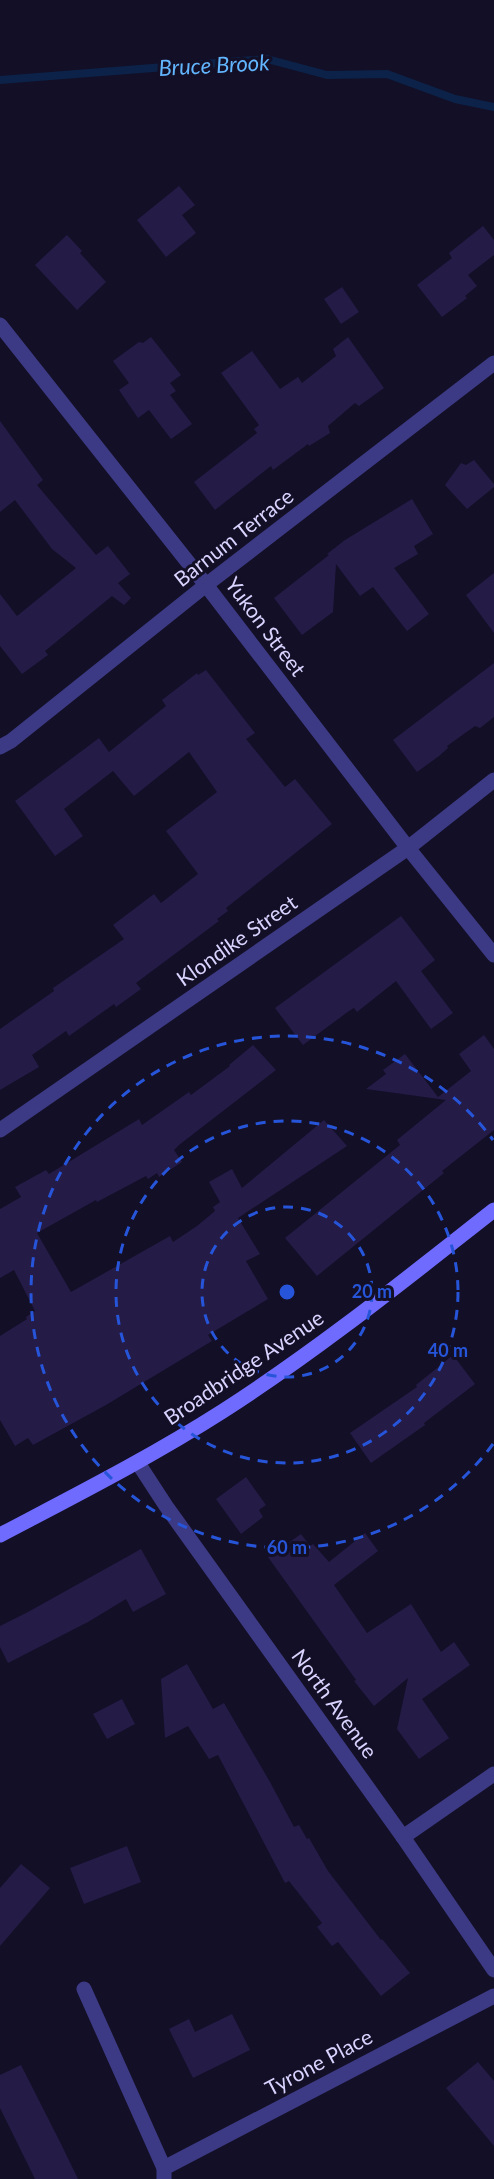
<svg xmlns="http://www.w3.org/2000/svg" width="494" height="2179" font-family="Lato,sans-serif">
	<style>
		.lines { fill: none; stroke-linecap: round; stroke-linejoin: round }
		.stream { stroke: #0c2248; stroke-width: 8 }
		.building { fill: #241b47 }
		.minor { stroke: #3d3a85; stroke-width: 15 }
		.tertiary { stroke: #3d3a85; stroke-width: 15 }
		.secondary { stroke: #6f6bff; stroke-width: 15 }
		.ring { fill: none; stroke: #2655da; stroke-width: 3; stroke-dasharray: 10 8 }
		.labels { text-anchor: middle; stroke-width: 6; stroke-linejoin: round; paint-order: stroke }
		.street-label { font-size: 21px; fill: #d9d4ff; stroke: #130f26 }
		.water-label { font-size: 22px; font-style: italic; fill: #62b6ff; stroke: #130f26 }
		.centre { fill: #2655da; stroke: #130f26; stroke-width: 3 }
		.ring-label { font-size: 18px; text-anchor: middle; font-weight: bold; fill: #2655da; stroke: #130f26; stroke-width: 6; stroke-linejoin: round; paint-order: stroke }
	</style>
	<rect width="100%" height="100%" fill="#130f26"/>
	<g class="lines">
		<polyline class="stream" points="0,80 267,59 327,75 387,74 455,99 494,107"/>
	</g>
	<g class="building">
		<polygon points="179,186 195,205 182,215 196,233 166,257 137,220"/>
		<polygon points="483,226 494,240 494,255 468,275 477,286 465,296 467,298 442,317 417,285 452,258 449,253"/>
		<polygon points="67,235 82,251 80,253 106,282 77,310 35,265"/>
		<polygon points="342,287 359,312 341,324 324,299"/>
		<polygon points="151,337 181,375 170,383 176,391 170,395 192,424 171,439 149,410 138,418 119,390 129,383 113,361 139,342 143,343"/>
		<polygon points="348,337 384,388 359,406 355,403 328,426 330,433 309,446 308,444 273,470 271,466 215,510 194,482 257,433 254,429 259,425 221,373 252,351 280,389 298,377 302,383 336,356 333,349"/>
		<polygon points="0,421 43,480 37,485 96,555 108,546 130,574 118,583 131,598 124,605 112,596 45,651 48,655 22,674 0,646 0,594 17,616 76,568 52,549 15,500 0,512"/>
		<polygon points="474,460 494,484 494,487 467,509 445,485 461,463 466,465"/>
		<polygon points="412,499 433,534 414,546 418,554 394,568 429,614 407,631 373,587 360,596 336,564 333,612 302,635 274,598 329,555 327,554 345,540"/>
		<polygon points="494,573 494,633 466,595"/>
		<polygon points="494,663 494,717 480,728 475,726 447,746 448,748 439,756 417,772 393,740"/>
		<polygon points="206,670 255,733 246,739 285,787 295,779 332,824 226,908 228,911 217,919 219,921 136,983 141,989 116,1007 114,1004 69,1036 66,1031 32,1055 39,1067 0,1090 0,1029 54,991 53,988 124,939 113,925 154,894 161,903 198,874 166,831 217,792 189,752 134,796 113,771 64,809 83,836 55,856 15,801 99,738 109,752 166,706 162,700 197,673 198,675"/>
		<polygon points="401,916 435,960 421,971 453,1013 431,1029 396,981 357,1012 354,1008 349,1011 303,1045 275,1008"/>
		<polygon points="484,1035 494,1049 494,1130 442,1171 444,1173 317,1276 285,1238 400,1145 397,1140 446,1100 366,1089 386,1074 383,1070 405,1054 438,1097 471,1071 459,1054"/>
		<polygon points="253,1045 276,1070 179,1145 174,1150 182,1162 159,1177 157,1173 148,1179 146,1176 97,1202 96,1200 37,1233 71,1292 170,1236 173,1242 197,1226 215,1211 213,1207 220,1202 209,1182 232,1169 242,1188 324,1120 347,1146 238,1218 260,1254 246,1261 268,1299 208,1335 212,1341 106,1405 33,1445 28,1438 15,1446 0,1420 0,1336 27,1319 26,1317 35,1311 14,1270 0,1278 0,1209 21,1197 15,1187 46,1170 49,1174 139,1119 142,1125 189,1092 191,1095 230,1066 229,1065"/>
		<polygon points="453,1355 475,1384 424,1423 425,1425 371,1463 350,1433 417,1387 416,1385"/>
		<polygon points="246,1477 266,1505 259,1510 263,1517 241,1534 216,1499"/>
		<polygon points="365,1533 378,1551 334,1585 367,1633 411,1604 441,1652 454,1642 470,1665 422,1699 449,1738 419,1759 397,1729 408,1678 374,1706 354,1681 356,1680 268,1557 301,1534 310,1546 313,1544 329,1562"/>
		<polygon points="141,1549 166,1594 133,1612 126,1599 88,1622 8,1663 0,1647 0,1626 28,1612"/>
		<polygon points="187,1664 213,1709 224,1703 270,1782 294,1827 299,1825 307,1839 309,1838 328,1871 381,1940 382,1939 410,1973 381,1996 338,1942 332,1946 317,1927 322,1923 289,1881 285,1883 218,1755 209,1759 188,1726 165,1738 161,1679"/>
		<polygon points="122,1699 135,1724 107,1739 93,1714"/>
		<polygon points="127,1846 141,1882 84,1904 70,1868"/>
		<polygon points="21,1864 50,1888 0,1946 0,1888"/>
		<polygon points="232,2014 250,2050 193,2078 169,2029 189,2019 195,2032"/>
		<polygon points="478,2062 494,2081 494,2146 446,2088"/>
		<polygon points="21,2065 62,2146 78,2179 35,2179 0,2108 0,2075"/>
	</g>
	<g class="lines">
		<g class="minor">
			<polyline points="0,325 206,585 408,848 494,955"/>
			<polyline points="0,747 11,741 206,585 494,363"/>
			<polyline points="0,1130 408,848 494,780"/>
			<polyline points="403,1837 494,1774"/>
			<polyline points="84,1989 164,2168 164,2179"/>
			<polyline points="164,2168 494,1996"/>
		</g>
		<polyline class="tertiary" points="138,1463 166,1506 403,1837 494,1970"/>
		<path class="secondary" d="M0 1535C76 1495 151 1457 223 1411 318 1350 406 1279 494 1210"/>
	</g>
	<g class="ring">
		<circle cx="287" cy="1292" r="85"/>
		<circle cx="287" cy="1292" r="171"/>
		<path d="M493 1444A256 256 0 1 1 493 1140"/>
	</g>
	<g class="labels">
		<g class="street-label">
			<text transform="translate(234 538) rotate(-38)" y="7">Barnum Terrace</text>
			<text transform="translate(265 627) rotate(53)" y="7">Yukon Street</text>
			<text transform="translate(237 941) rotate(-35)" y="7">Klondike Street</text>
			<text transform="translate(244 1368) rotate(-34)" y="7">Broadbridge Avenue</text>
			<text transform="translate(334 1704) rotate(54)" y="7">North Avenue</text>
			<text transform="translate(319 2063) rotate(-28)" y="7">Tyrone Place</text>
		</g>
		<g class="water-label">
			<text transform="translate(214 65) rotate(-3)" y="8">Bruce Brook</text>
		</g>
	</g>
	<circle cx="287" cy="1292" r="9" class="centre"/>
	<g class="ring-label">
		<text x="372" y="1298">20 m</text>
		<text x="448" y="1357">40 m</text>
		<text x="287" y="1554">60 m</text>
	</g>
</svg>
